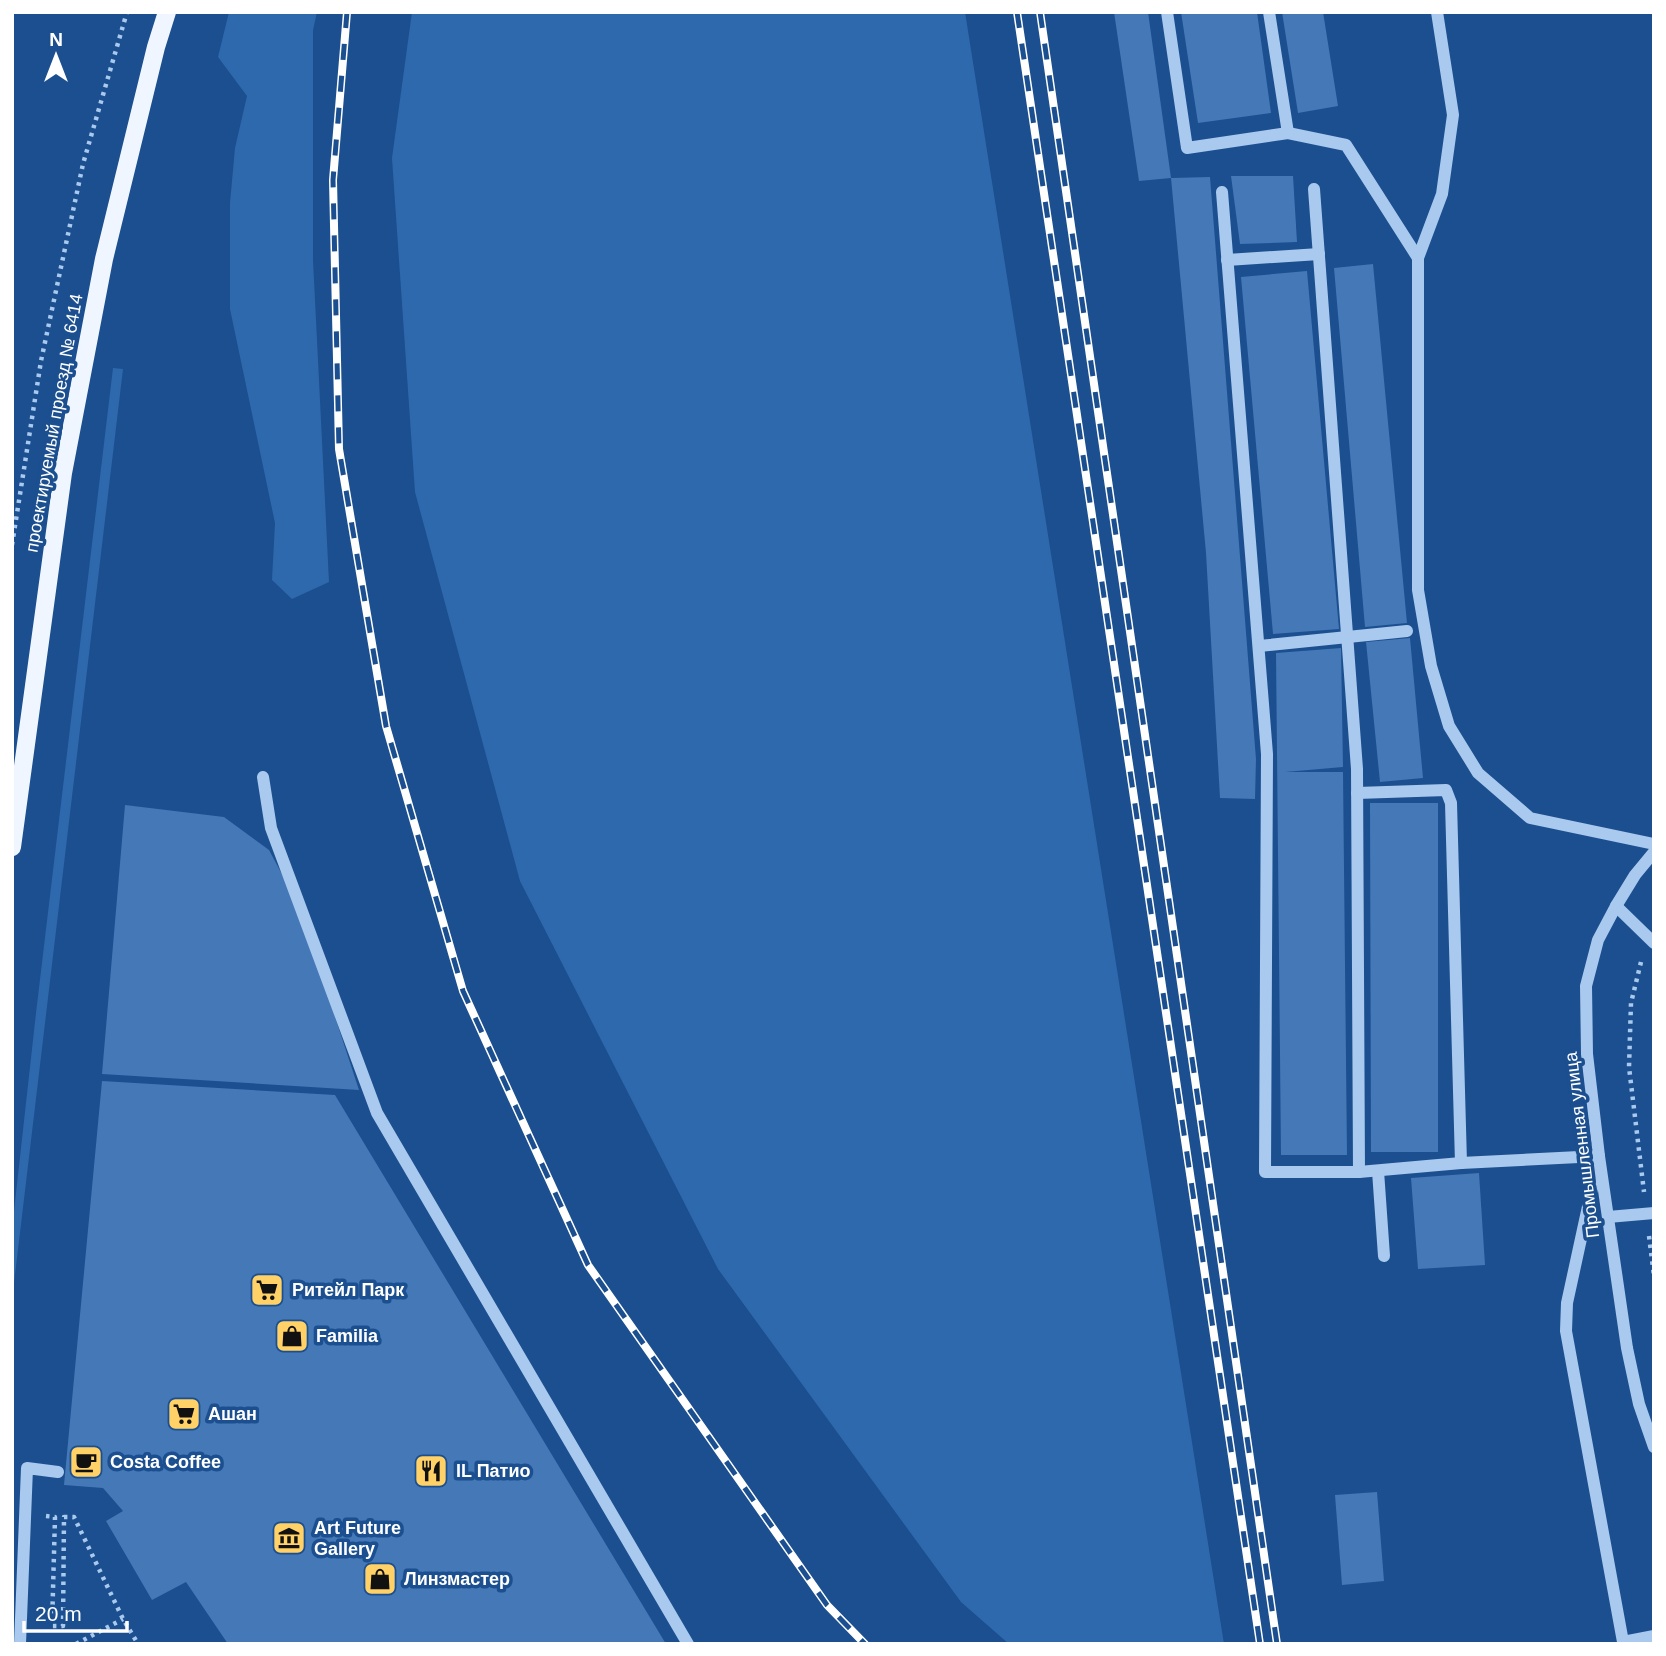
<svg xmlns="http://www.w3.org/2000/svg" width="1666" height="1656" font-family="Arial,sans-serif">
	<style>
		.green { fill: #2e69ad }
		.building { fill: #4478b7 }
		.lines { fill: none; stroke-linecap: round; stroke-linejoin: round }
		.path { stroke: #a9c9ee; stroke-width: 4.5; stroke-dasharray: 3.5 5; stroke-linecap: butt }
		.minor { stroke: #a9c9ee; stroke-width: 12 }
		.major { stroke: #f0f6ff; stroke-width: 18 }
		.rail-casing { stroke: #fff; stroke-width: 8 }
		.rail { stroke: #1b4f8f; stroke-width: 5; stroke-dasharray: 16; stroke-linecap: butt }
		.labels { text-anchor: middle; stroke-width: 7; stroke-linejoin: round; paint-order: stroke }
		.street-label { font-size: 18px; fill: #fff; stroke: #1b4f8f }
		.poi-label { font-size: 18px; font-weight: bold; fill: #fff; stroke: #1b4f8f; text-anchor: start }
	</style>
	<rect width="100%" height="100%" fill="#1b4f8f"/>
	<g class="green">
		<polygon points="229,12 317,12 313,30 313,260 329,582 292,599 272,580 275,523 230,309 230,203 235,148 247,96 218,57"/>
		<polygon points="412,12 965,12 1224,1644 1009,1644 961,1602 718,1269 520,881 415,492 392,158"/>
		<polygon points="113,368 123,369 14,1283 12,1320 12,1229 36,1013"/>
	</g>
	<g class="building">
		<polygon points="1114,12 1148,12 1171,178 1139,181"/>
		<polygon points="1181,12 1257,12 1271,113 1198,123"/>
		<polygon points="1282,12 1323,12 1338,106 1298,113"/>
		<polygon points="1231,176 1293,176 1297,242 1240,244"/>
		<polygon points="1210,177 1256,759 1255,799 1220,798 1206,553 1171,178"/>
		<polygon points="1373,264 1407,623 1365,627 1334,268"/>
		<polygon points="1307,271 1339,629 1273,634 1241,277"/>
		<polygon points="1410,638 1423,778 1380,782 1366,642"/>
		<polygon points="1341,648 1343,767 1285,772 1343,772 1347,1155 1281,1155 1276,653"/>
		<polygon points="1370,803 1438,803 1438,1152 1371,1152"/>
		<polygon points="125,805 224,817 269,850 298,904 359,1090 102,1074"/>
		<polygon points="102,1081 335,1095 666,1644 228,1644 186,1582 152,1600 106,1521 123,1511 103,1488 64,1485"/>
		<polygon points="1479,1173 1485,1265 1418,1269 1411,1178"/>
		<polygon points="1377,1492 1384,1581 1342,1585 1335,1495"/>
	</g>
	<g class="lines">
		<g class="path">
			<polyline points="12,545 41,361 83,164 127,12"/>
			<polyline points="1641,962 1631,1003 1629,1067 1644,1192"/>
			<polyline points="1649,1236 1654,1276"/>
			<polyline points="46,1516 55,1517 52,1626 63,1626 64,1517 74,1517 123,1619 138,1644"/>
			<polyline points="76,1644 123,1619"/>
		</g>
		<g class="minor">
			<polyline points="1167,12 1187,148 1288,133 1346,145 1418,258"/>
			<polyline points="1269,12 1288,133"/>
			<polyline points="1437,12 1453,115 1442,194 1418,258 1418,590 1431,666 1449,726 1478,773 1530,818 1654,844"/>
			<polyline points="1314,189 1357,769 1359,1172"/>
			<polyline points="1222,192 1267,754 1265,1172 1359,1172 1461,1163 1451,803 1446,790 1357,793"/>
			<polyline points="1227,260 1319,254"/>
			<polyline points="1259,646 1407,631"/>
			<polyline points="263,777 271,828 377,1113 688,1644"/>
			<polyline points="1654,852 1635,875 1616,906 1598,940 1586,986 1587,1054 1599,1156 1627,1348 1639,1404 1654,1447"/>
			<polyline points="1616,906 1654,943"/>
			<polyline points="1461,1163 1599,1156 1567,1303 1566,1331 1623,1642 1654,1636"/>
			<polyline points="1378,1171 1384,1256"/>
			<polyline points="1608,1217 1654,1213"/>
			<polyline points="20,1644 27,1468 58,1472"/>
		</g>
		<polyline class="major" points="12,847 63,473 104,259 156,47 167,12"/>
		<defs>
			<g id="rail">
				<polyline points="347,12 333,180 339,449 386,726 463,991 588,1265 827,1605 865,1644"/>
				<polyline points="1017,12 1260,1644"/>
				<polyline points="1040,12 1277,1644"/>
			</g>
		</defs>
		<use href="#rail" class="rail-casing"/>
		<use href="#rail" class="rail"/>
	</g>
	<defs>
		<symbol id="supermarket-square" viewBox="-11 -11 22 22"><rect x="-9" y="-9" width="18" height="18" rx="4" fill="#ffd166" stroke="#1b4f8f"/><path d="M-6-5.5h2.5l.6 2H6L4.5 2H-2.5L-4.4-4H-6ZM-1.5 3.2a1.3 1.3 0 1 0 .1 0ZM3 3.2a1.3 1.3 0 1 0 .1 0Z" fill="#111"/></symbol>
		<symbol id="shop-square" viewBox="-11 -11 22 22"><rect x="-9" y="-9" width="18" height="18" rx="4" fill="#ffd166" stroke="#1b4f8f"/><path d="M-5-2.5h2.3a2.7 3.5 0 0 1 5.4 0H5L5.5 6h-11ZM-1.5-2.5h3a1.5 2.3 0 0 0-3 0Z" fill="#111"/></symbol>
		<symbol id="cafe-square" viewBox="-11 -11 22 22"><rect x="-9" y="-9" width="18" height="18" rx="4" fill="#ffd166" stroke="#1b4f8f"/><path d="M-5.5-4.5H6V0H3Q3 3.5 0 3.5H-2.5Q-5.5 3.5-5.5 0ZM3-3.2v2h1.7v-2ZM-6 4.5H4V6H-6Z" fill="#111"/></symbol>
		<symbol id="restaurant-square" viewBox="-11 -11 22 22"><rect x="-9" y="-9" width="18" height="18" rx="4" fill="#ffd166" stroke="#1b4f8f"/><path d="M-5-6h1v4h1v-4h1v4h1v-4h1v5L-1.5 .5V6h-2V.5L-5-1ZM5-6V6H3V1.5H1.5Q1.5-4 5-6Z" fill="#111"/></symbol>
		<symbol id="museum-square" viewBox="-11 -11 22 22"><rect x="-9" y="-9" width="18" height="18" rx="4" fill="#ffd166" stroke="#1b4f8f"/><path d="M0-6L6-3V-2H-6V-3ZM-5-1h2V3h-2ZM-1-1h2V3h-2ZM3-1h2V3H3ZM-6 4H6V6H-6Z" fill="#111"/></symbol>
	</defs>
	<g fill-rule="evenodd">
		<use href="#supermarket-square" x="248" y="1271" width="38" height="38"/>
		<use href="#shop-square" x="273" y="1317" width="38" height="38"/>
		<use href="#supermarket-square" x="165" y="1395" width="38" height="38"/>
		<use href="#cafe-square" x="67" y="1443" width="38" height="38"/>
		<use href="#restaurant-square" x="412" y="1452" width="38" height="38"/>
		<use href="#museum-square" x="270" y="1519" width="38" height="38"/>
		<use href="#shop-square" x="361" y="1560" width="38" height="38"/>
	</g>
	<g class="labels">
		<g class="street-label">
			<text transform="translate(54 423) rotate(-80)" y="6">проектируемый проезд № 6414</text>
			<text transform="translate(1582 1145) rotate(-97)" y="6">Промышленная улица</text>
		</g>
		<g class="poi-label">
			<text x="292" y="1296">Ритейл Парк</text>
			<text x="316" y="1342">Familia</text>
			<text x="208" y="1420">Ашан</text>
			<text x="110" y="1468">Costa Coffee</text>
			<text x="456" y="1477">IL Патио</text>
			<text x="314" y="1534">Art Future<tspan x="314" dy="21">Gallery</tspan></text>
			<text x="404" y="1585">Линзмастер</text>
		</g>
	</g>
	<rect width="1666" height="1656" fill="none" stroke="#ffffff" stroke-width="28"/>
	<g transform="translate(56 56)" stroke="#1b4f8f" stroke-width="5" paint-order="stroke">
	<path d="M0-5L12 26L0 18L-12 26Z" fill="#ffffff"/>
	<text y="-10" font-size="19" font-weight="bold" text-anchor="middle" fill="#ffffff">N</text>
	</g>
	<path d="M24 1621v10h103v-10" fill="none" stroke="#ffffff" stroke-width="3.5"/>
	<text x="35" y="1621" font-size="21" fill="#ffffff" stroke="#1b4f8f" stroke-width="5" paint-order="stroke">20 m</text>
</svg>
